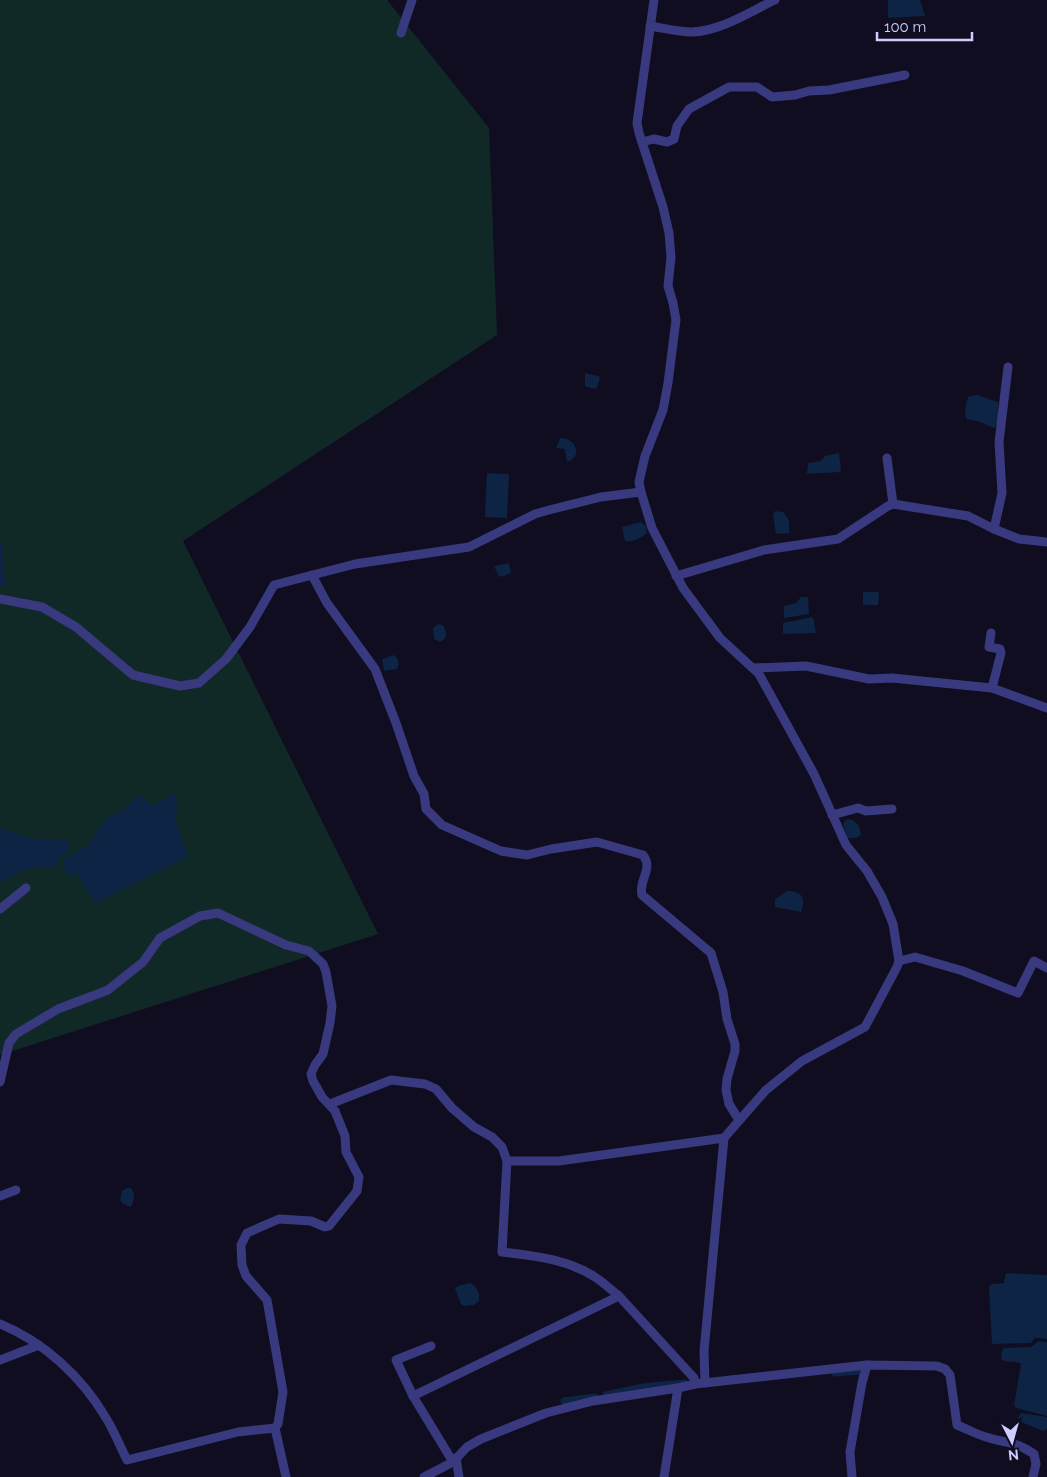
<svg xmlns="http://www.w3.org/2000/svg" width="1047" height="1477" font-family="Raleway,sans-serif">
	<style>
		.green { fill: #102927 }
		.water { fill: #0d2444 }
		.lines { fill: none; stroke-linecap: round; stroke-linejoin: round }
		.canal { stroke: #0d2444; stroke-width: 7 }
		.minor { stroke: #38397e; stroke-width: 9 }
	</style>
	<rect width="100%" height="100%" fill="#0f0d1f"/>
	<polygon class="green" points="0,0 387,0 489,128 497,335 183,541 378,934 0,1055"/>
	<g class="water">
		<polygon points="888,0 920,0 925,16 888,18"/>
		<polygon points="585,373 598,376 600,378 597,388 594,389 585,386"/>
		<path d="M977 395 998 402V420L995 428C984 425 979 420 966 419L965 409 968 397Z"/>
		<path d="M560 438C577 438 583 457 567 462L565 449 556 448Z"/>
		<polygon points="839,453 841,470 840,472 807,474 808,463 821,461 825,456"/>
		<polygon points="487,473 509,474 507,518 485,517"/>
		<polygon points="775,511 783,512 789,520 789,533 776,534 773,515"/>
		<path d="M641 522 646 526 647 533C641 538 632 543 625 541L622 527Z"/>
		<polygon points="2,540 5,585 0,585 0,541"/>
		<polygon points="509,563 511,573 501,577 498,575 494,566"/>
		<polygon points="863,592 879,592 878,605 863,605"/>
		<polygon points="801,597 808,597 809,614 784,618 784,606 796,603"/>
		<polygon points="813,617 816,633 783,634 783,623"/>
		<path d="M438 624 443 625C447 633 448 638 440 642L434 639 433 628Z"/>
		<path d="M393 655C399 658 400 663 397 669L384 671 382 659Z"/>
		<polygon points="175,793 177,812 175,820 188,857 95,903 77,874 69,875 65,872 64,859 87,846 106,819 127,807 137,796 140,795 147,802 154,805"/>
		<path d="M850 819C858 822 860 827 861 835L856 838H848L843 824 846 820Z"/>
		<polygon points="0,829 35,839 68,841 70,850 61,857 54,868 32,868 24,871 20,870 5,881 0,881"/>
		<path d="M787 891C803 891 806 899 801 912L775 907V899Z"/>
		<path d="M127 1188H131C135 1193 135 1202 130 1207L122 1203 120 1200 122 1191Z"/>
		<polygon points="1006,1273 1047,1275 1047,1339 1035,1338 1031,1343 992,1344 989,1287 992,1284 1004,1283"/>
		<path d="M470 1283C477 1286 480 1294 479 1301L474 1305 464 1306 461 1304 455 1289 458 1286Z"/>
		<path d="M1039 1341 1047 1342V1416L1016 1408 1014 1405 1021 1364C1015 1360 1006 1364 1001 1359L1002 1351 1004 1348 1031 1347Z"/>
		<polygon points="1021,1413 1047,1417 1047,1429 1043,1431 1019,1421 1018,1418"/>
	</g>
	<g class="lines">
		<g class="canal">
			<polyline points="835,1373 861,1371 863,1373 862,1378"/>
			<polyline points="606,1395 643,1387 684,1383"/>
			<polyline points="564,1401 595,1397"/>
		</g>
		<g class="minor">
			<polyline points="654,0 637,123 639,133 663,207 669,233 671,257 668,286 673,303 676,320 668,383 663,410 645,456 639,482 641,492 652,528 683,588 720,638 759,674 814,774 846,845 867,871 882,897 893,924 899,961 897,967 865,1027 802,1061 766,1090 724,1138 704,1351 705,1383"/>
			<path d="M650 26C663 28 678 32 692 32 721 31 749 12 775 0"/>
			<polyline points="401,33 412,0"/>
			<polyline points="642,142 654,139 667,142 674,139 677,126 689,109 729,87 757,87 772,97 795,95 809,91 829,90 905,75"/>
			<polyline points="887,458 893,504"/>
			<polyline points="994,529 1002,493 999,442 1008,367"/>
			<path d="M312 575 327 603 375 669 396 723 414 776 424 794 426 809 442 825 501 851 527 855 551 849 597 842 643 855C654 869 638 880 642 895L711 953 723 992 727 1019 735 1044V1051L727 1079 726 1090 729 1104 739 1120"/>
			<polyline points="676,576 764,550 838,539 888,506 893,504 968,516 994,529 1019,539 1047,542"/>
			<polyline points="0,599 42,607 76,627 133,675 180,686 199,683 226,659 250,627 274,585 355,564 469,547 535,514 549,510 601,497 641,492"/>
			<polyline points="991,633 989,647 1000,649 1001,653 992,688"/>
			<polyline points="753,668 806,666 869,679 892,678 992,688 1047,708"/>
			<polyline points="832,815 858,808 866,811 892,809"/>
			<polyline points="0,909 26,888"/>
			<polyline points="899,961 915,957 963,971 1018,993 1034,961 1047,968"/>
			<path d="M0 1082 9 1043 16 1034 58 1009 108 990 143 962 160 938 200 916 218 913 286 945 309 951 323 964 326 972 332 1006 330 1023 323 1054 315 1065 311 1074 313 1081 322 1097 335 1111 345 1136 346 1152 359 1177 357 1191 329 1226 325 1227 311 1221 279 1219 247 1233 241 1245 242 1265 246 1276 267 1300 283 1392 278 1424 275 1428 238 1432 127 1460C120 1446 114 1431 106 1418 82 1377 44 1342 0 1324"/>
			<polyline points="330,1104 391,1080 425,1084 436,1089 452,1108 474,1127 492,1137 502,1147 507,1161 559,1161 724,1138"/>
			<path d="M507 1161 502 1252C534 1256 567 1259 595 1277 603 1282 611 1290 619 1296"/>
			<polyline points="0,1196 16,1190"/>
			<polyline points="431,1346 396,1360 413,1396 453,1462"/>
			<polyline points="0,1360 39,1345"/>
			<polyline points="413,1396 619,1296 694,1378 695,1384"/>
			<polyline points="275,1428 286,1477"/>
			<polyline points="456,1458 459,1477"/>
			<path d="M424 1477 453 1462 467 1447 481 1439 546 1413 593 1401 678 1388 695 1384 867 1365 937 1366 945 1369 950 1375 957 1425C967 1429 976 1434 986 1437 1007 1444 1013 1440 1034 1454L1036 1464 1033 1477"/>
			<polyline points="664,1477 678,1388"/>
			<polyline points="852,1477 850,1452 862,1383 867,1365"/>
		</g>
	</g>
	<g transform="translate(1012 1442) rotate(174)" stroke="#0f0d1f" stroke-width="4" paint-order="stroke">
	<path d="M0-4L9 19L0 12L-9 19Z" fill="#cfccfe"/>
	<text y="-8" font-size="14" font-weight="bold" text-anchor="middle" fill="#cfccfe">N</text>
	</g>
	<path d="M877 32v8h95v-8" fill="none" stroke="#cfccfe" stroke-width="2.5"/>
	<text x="884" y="32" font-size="15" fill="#cfccfe" stroke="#0f0d1f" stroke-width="4" paint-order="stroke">100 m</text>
</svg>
